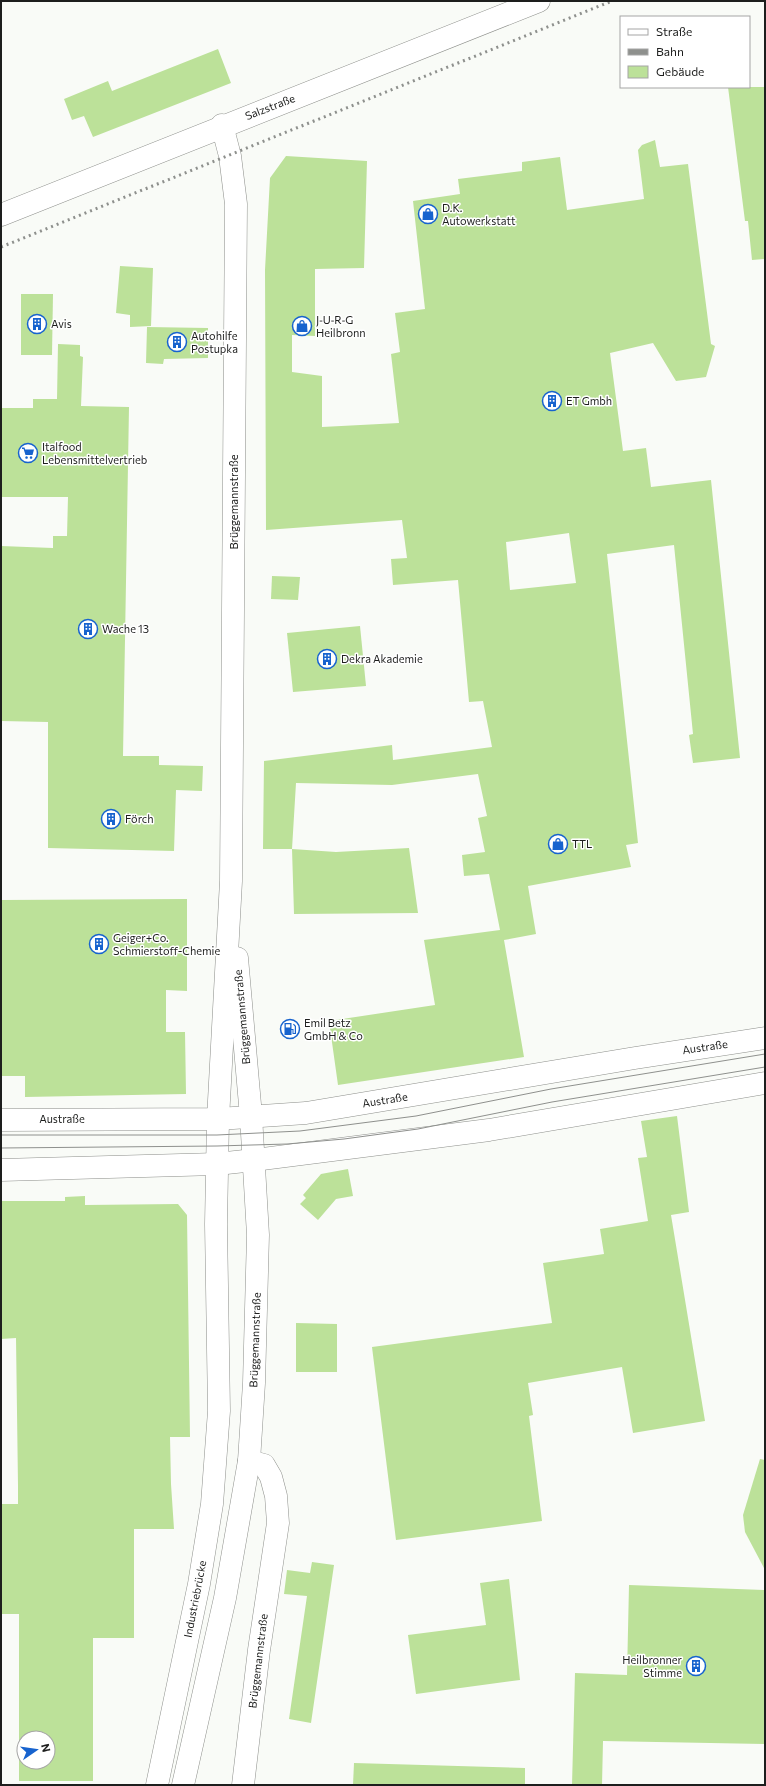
<svg xmlns="http://www.w3.org/2000/svg" width="766" height="1786" font-family="Commissioner,sans-serif">
	<style>
		.building { fill: #bce199; fill-rule: evenodd }
		.lines { fill: none; stroke-linecap: round; stroke-linejoin: round }
		.minor-casing { stroke: #8d8f8b; stroke-width: 23 }
		.tertiary-casing { stroke: #8d8f8b; stroke-width: 23 }
		.secondary-casing { stroke: #8d8f8b; stroke-width: 23 }
		.minor { stroke: #fff; stroke-width: 22 }
		.tertiary { stroke: #fff; stroke-width: 22 }
		.secondary { stroke: #fff; stroke-width: 22 }
		.tram { stroke: #8e908d; stroke-width: 1 }
		.rail { stroke: #8e908d; stroke-width: 3; stroke-dasharray: 2 4; stroke-linecap: butt }
		.labels { text-anchor: middle; stroke-width: 3; stroke-linejoin: round; paint-order: stroke }
		.street-label { font-size: 11px; fill: #1d1e1d; stroke: #fff }
		.poi-label { font-size: 11px; fill: #1d1e1d; stroke: #fff; text-anchor: start }
	</style>
	<rect width="100%" height="100%" fill="#f9fbf7"/>
	<g class="building">
		<polygon points="218,49 231,83 93,137 84,116 72,120 64,99 108,81 112,91"/>
		<polygon points="728,87 765,87 765,259 752,260 748,221 745,221"/>
		<path d="M655 140 660 167 688 164 711 344 715 346 706 377 676 381 653 343 610 353 623 451 646 448 651 487 711 480 740 758 693 763 689 735 693 734 674 545 607 554 638 843 626 845 631 867 528 886 536 934 504 940 524 1057 338 1085 329 1021 435 1005 424 940 500 930 489 874 464 876 462 855 485 852 478 818 487 816 478 774 392 785 296 783 292 849H263L264 761 392 745 393 760 492 747 483 701 469 702 458 580 393 585 391 559 407 558 402 520 266 530 265 270 270 178 286 156 367 161 364 268 315 269V336L292 335V372L322 376V427L399 423 391 354 400 352 395 313 425 309 413 201 460 194 458 179 522 171V162L560 157 567 210 644 199 638 150 642 145ZM569 533 576 583 510 590 506 542Z"/>
		<polygon points="120,266 153,268 151,326 130,327 130,315 116,313"/>
		<polygon points="21,294 53,294 52,355 21,355"/>
		<polygon points="147,327 208,328 208,358 164,359 163,364 146,363"/>
		<polygon points="58,344 80,345 80,356 83,357 81,406 129,407 123,756 159,756 159,765 203,766 202,791 176,790 174,851 48,848 48,722 1,721 1,546 53,548 53,536 67,536 68,497 1,497 1,408 33,408 33,399 57,399"/>
		<polygon points="272,576 300,577 298,600 271,599"/>
		<polygon points="360,626 366,686 293,692 287,633"/>
		<polygon points="409,848 418,913 294,914 292,849 336,852"/>
		<polygon points="187,899 187,991 166,990 166,1032 185,1032 186,1094 25,1097 25,1076 1,1076 1,900"/>
		<polygon points="677,1116 689,1212 671,1215 705,1421 633,1433 622,1367 528,1383 533,1415 529,1416 542,1521 396,1540 372,1347 552,1323 543,1263 604,1254 600,1229 648,1221 638,1158 647,1157 641,1121"/>
		<polygon points="348,1169 353,1196 336,1199 318,1220 300,1204 306,1198 303,1195 321,1174"/>
		<path d="M85 1196V1205L178 1204 187 1215 190 1437H170L171 1484 174 1529H134V1638H93V1781H19V1614H1V1504H18V1486L16 1338 1 1339V1201H65V1197ZM24 1738H48V1762H24Z"/>
		<polygon points="296,1323 337,1324 337,1372 296,1372"/>
		<polygon points="760,1459 765,1460 765,1570 745,1532 743,1515"/>
		<polygon points="312,1562 334,1565 311,1723 289,1719 307,1596 284,1594 287,1570 310,1573"/>
		<polygon points="509,1579 520,1680 416,1694 408,1635 486,1625 480,1583"/>
		<polygon points="629,1585 765,1590 765,1744 603,1741 602,1785 572,1785 575,1673 627,1675"/>
		<polygon points="354,1763 525,1768 525,1785 353,1785"/>
	</g>
	<g class="lines">
		<defs>
			<polyline id="minor" points="243,1785 259,1650 278,1523 276,1496 271,1477 264,1465 249,1461"/>
			<g id="tertiary">
				<polyline points="1,215 539,1"/>
				<polyline points="237,958 251,1116"/>
				<polyline points="218,1119 231,881 236,204 230,156 222,125"/>
			</g>
			<g id="secondary">
				<polyline points="1,1120 218,1119 306,1113 635,1058 765,1038"/>
				<polyline points="1,1170 217,1164 254,1160 489,1130 765,1083"/>
				<polyline points="157,1785 199,1584 212,1504 219,1411 216,1224 218,1119"/>
				<polyline points="183,1785 225,1598 249,1461 254,1383 258,1235 251,1116"/>
			</g>
		</defs>
		<use href="#minor" class="minor-casing"/>
		<use href="#tertiary" class="tertiary-casing"/>
		<use href="#secondary" class="secondary-casing"/>
		<use href="#minor" class="minor"/>
		<use href="#tertiary" class="tertiary"/>
		<use href="#secondary" class="secondary"/>
		<g class="tram">
			<polyline points="1,1135 217,1135 300,1131 416,1116 551,1089 765,1054"/>
			<polyline points="1,1148 217,1146 287,1144 344,1139 418,1129 552,1102 765,1067"/>
		</g>
		<polyline class="rail" points="1,247 612,1"/>
	</g>
	<defs>
		<symbol id="shop-ring" viewBox="-11 -11 22 22"><circle r="9.5" fill="#fff" stroke="#1763ce" stroke-width="1.5"/><path d="M-5-2.5h2.3a2.7 3.5 0 0 1 5.4 0H5L5.5 6h-11ZM-1.5-2.5h3a1.5 2.3 0 0 0-3 0Z" fill="#1763ce"/></symbol>
		<symbol id="building-ring" viewBox="-11 -11 22 22"><circle r="9.5" fill="#fff" stroke="#1763ce" stroke-width="1.5"/><path d="M-4-6H4V6H1V3H-1V6H-4ZM-2.5-4.3h1.7v1.8h-1.7ZM.8-4.3h1.7v1.8H.8ZM-2.5-1h1.7V.8h-1.7ZM.8-1h1.7V.8H.8Z" fill="#1763ce"/></symbol>
		<symbol id="supermarket-ring" viewBox="-11 -11 22 22"><circle r="9.5" fill="#fff" stroke="#1763ce" stroke-width="1.5"/><path d="M-6-5.5h2.5l.6 2H6L4.5 2H-2.5L-4.4-4H-6ZM-1.5 3.2a1.3 1.3 0 1 0 .1 0ZM3 3.2a1.3 1.3 0 1 0 .1 0Z" fill="#1763ce"/></symbol>
		<symbol id="fuel-ring" viewBox="-11 -11 22 22"><circle r="9.5" fill="#fff" stroke="#1763ce" stroke-width="1.5"/><path d="M-5.5-6h7V0h2V4h1.3V-2.5L3-4.5l.8-.8L6-3V5H2.5V1h-1V6h-7ZM-4.2-4.7v3.2H.2V-4.7Z" fill="#1763ce"/></symbol>
	</defs>
	<g fill-rule="evenodd">
		<use href="#shop-ring" x="417" y="203" width="22" height="22"/>
		<use href="#building-ring" x="26" y="313" width="22" height="22"/>
		<use href="#shop-ring" x="291" y="315" width="22" height="22"/>
		<use href="#building-ring" x="166" y="331" width="22" height="22"/>
		<use href="#building-ring" x="541" y="390" width="22" height="22"/>
		<use href="#supermarket-ring" x="17" y="442" width="22" height="22"/>
		<use href="#building-ring" x="77" y="618" width="22" height="22"/>
		<use href="#building-ring" x="316" y="648" width="22" height="22"/>
		<use href="#building-ring" x="100" y="808" width="22" height="22"/>
		<use href="#shop-ring" x="547" y="833" width="22" height="22"/>
		<use href="#building-ring" x="88" y="933" width="22" height="22"/>
		<use href="#fuel-ring" x="279" y="1018" width="22" height="22"/>
		<use href="#building-ring" x="685" y="1655" width="22" height="22"/>
	</g>
	<g class="labels">
		<g class="street-label">
			<text transform="translate(270 107) rotate(-21)" y="4">Salzstraße</text>
			<text transform="translate(234 502) rotate(-90)" y="4">Brüggemannstraße</text>
			<text transform="translate(242 1017) rotate(-95)" y="4">Brüggemannstraße</text>
			<text transform="translate(705 1047) rotate(-8)" y="4">Austraße</text>
			<text transform="translate(385 1100) rotate(-9)" y="4">Austraße</text>
			<text x="62" y="1123">Austraße</text>
			<text transform="translate(255 1340) rotate(-88)" y="4">Brüggemannstraße</text>
			<text transform="translate(195 1599) rotate(-79)" y="4">Industriebrücke</text>
			<text transform="translate(258 1661) rotate(-83)" y="4">Brüggemannstraße</text>
		</g>
		<g class="poi-label">
			<text x="442" y="212">D.K.<tspan x="442" dy="13">Autowerkstatt</tspan></text>
			<text x="316" y="324">J⁃U⁃R⁃G<tspan x="316" dy="13">Heilbronn</tspan></text>
			<text x="51" y="328">Avis</text>
			<text x="191" y="340">Autohilfe<tspan x="191" dy="13">Postupka</tspan></text>
			<text x="566" y="405">ET Gmbh</text>
			<text x="42" y="451">Italfood<tspan x="42" dy="13">Lebensmittelvertrieb</tspan></text>
			<text x="102" y="633">Wache 13</text>
			<text x="341" y="663">Dekra Akademie</text>
			<text x="125" y="823">Förch</text>
			<text x="572" y="848">TTL</text>
			<text x="113" y="942">Geiger+Co.<tspan x="113" dy="13">Schmierstoff-Chemie</tspan></text>
			<text x="304" y="1027">Emil Betz<tspan x="304" dy="13">GmbH &amp; Co</tspan></text>
			<text x="682" y="1664" text-anchor="end">Heilbronner<tspan x="682" dy="13">Stimme</tspan></text>
		</g>
	</g>
	<rect width="766" height="1786" fill="none" stroke="#1d1e1d" stroke-width="4"/>
	<rect x="620" y="16" width="130" height="72" fill="#ffffff" stroke="#a5a5a5"/>
	<rect x="628" y="29" width="20" height="6" fill="#ffffff" stroke="#a5a5a5"/>
	<text x="656" y="36" font-size="12" fill="#1d1e1d">Straße</text>
	<rect x="628" y="49" width="20" height="6" fill="#8e908d" stroke="#a5a5a5"/>
	<text x="656" y="56" font-size="12" fill="#1d1e1d">Bahn</text>
	<rect x="628" y="66" width="20" height="12" fill="#bce199" stroke="#a5a5a5"/>
	<text x="656" y="76" font-size="12" fill="#1d1e1d">Gebäude</text>
	<g transform="translate(36 1750) rotate(77)"><circle r="19" fill="#ffffff" stroke="#a5a5a5"/>
	<path d="M0-3L7 15L0 10L-7 15Z" fill="#1763ce"/>
	<text y="-6" font-size="11" font-weight="bold" text-anchor="middle" fill="#1d1e1d">N</text>
	</g>
</svg>
